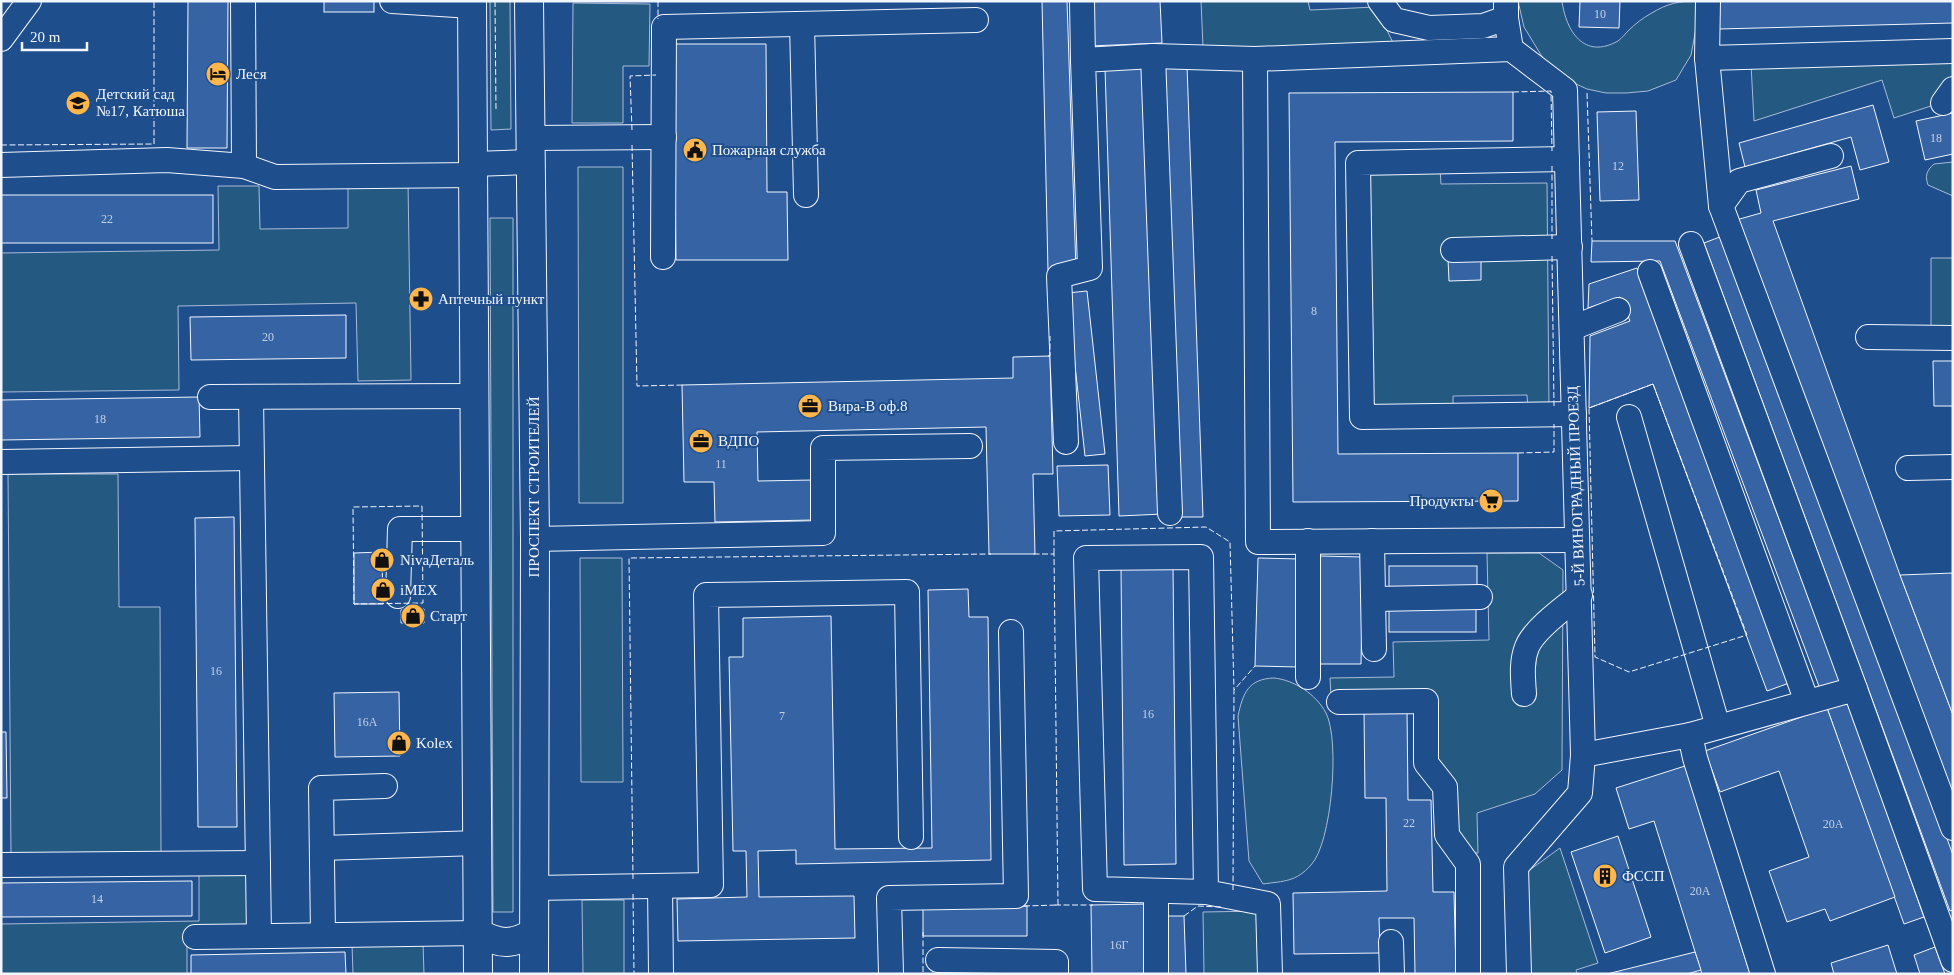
<svg xmlns="http://www.w3.org/2000/svg" width="1954" height="975" font-family="'Times New Roman',serif">
	<style>
		.green { fill: #245a82; stroke: #a8bbd7 }
		.building { fill: #3563a3; stroke: #f2f6ff }
		.lines { fill: none; stroke-linecap: round; stroke-linejoin: round }
		.minor-casing { stroke: #f2f6ff; stroke-width: 26 }
		.major-casing { stroke: #f2f6ff; stroke-width: 30 }
		.minor { stroke: #1f4e8c; stroke-width: 24 }
		.major { stroke: #1f4e8c; stroke-width: 28 }
		.fence { stroke: #f2f6ff; stroke-width: 1; stroke-dasharray: 6 2.5; stroke-linecap: butt }
		.labels { text-anchor: middle; stroke-width: 4; stroke-linejoin: round; paint-order: stroke }
		.number-label { font-size: 12px; fill: #c3d1e8 }
		.poi-label { font-size: 15px; fill: #f2f6ff; stroke: #1f4e8c; text-anchor: start }
		.street-label { font-size: 15px; fill: #f2f6ff; stroke: #1f4e8c }
	</style>
	<rect width="100%" height="100%" fill="#1f4e8c"/>
	<g class="green">
		<polygon points="490,1 510,1 511,129 491,130"/>
		<polygon points="1201,1 1308,1 1310,10 1376,7 1395,47 1203,47"/>
		<path d="M1518 1H1562C1566 31 1584 60 1618 41 1622 38 1625 34 1629 30 1635 24 1643 18 1650 14 1668 3 1679 1 1698 1V18L1691 55 1676 80 1648 91 1626 93H1606L1587 89 1552 73 1524 27Z"/>
		<polygon points="573,3 650,4 649,66 623,66 623,123 572,123"/>
		<polygon points="1953,57 1953,75 1934,105 1894,118 1882,80 1754,121 1751,64"/>
		<path d="M1953 162V196L1928 185C1925 176 1926 171 1934 164Z"/>
		<polygon points="578,167 623,167 623,503 579,503"/>
		<polygon points="1365,169 1440,169 1441,184 1547,183 1549,410 1528,410 1527,395 1453,396 1453,411 1367,412"/>
		<polygon points="408,182 411,380 358,381 356,303 178,306 179,390 1,392 1,253 219,250 218,186 259,186 260,229 348,228 348,183"/>
		<polygon points="490,218 513,218 513,912 493,912"/>
		<polygon points="1931,258 1953,258 1953,333 1931,332"/>
		<polygon points="8,474 118,474 119,607 160,607 161,854 11,855"/>
		<polygon points="1487,553 1539,553 1563,570 1562,770 1535,794 1477,813 1478,853 1464,853 1431,762 1430,696 1331,697 1330,678 1394,677 1393,642 1489,640"/>
		<polygon points="580,558 622,558 623,782 581,782"/>
		<path d="M1274 678C1294 680 1316 694 1326 713 1340 740 1332 843 1311 865 1296 882 1284 881 1263 884L1249 861 1238 716C1243 693 1248 679 1274 678Z"/>
		<polygon points="1560,848 1598,963 1576,970 1577,974 1528,974 1524,874"/>
		<polygon points="248,873 249,930 187,931 187,974 1,974 1,924 199,921 199,874"/>
		<polygon points="582,900 624,900 624,974 583,974"/>
		<polygon points="1259,911 1259,974 1204,974 1203,912"/>
		<polygon points="423,943 424,974 353,974 352,944"/>
	</g>
	<g class="building">
		<polygon points="188,1 228,1 227,148 187,148"/>
		<rect x="324" y="1" width="50" height="11"/>
		<polygon points="1042,1 1067,1 1076,270 1048,271"/>
		<polygon points="1111,1 1160,1 1162,43 1090,46 1088,2"/>
		<polygon points="1580,1 1620,1 1619,28 1579,27"/>
		<polygon points="1719,1 1953,1 1953,23 1719,29"/>
		<polygon points="674,44 766,44 767,192 787,192 788,260 676,260"/>
		<polygon points="1164,65 1187,65 1203,517 1180,517"/>
		<polygon points="1149,66 1163,514 1119,516 1105,68"/>
		<polygon points="1513,92 1513,141 1335,142 1338,454 1518,453 1518,501 1293,502 1289,93"/>
		<polygon points="1873,105 1889,162 1860,170 1851,137 1745,167 1739,143"/>
		<polygon points="1636,111 1639,200 1600,201 1597,112"/>
		<polygon points="1953,113 1953,154 1925,160 1916,121"/>
		<polygon points="1851,166 1859,199 1773,221 1900,575 1953,715 1953,800 1736,220 1761,213 1756,190"/>
		<rect x="1" y="195" width="212" height="48"/>
		<polygon points="1725,235 1953,855 1953,910 1950,911 1704,243"/>
		<polygon points="1592,241 1675,241 1840,682 1820,689 1660,261 1591,262"/>
		<polygon points="1481,258 1481,280 1449,281 1448,259"/>
		<polygon points="1637,268 1792,682 1767,691 1653,384 1589,408 1590,336 1630,321 1620,297 1588,308 1589,284"/>
		<polygon points="1087,291 1105,454 1085,456 1067,293"/>
		<polygon points="346,315 346,358 191,360 190,317"/>
		<polygon points="1050,356 1053,474 1033,474 1035,554 989,554 986,427 757,432 758,481 813,480 813,520 715,522 714,482 684,482 682,385 1013,378 1013,357"/>
		<polygon points="1933,361 1953,361 1953,406 1934,406"/>
		<polygon points="199,397 200,437 1,440 1,400"/>
		<polygon points="1108,465 1110,515 1059,516 1057,466"/>
		<polygon points="234,517 237,827 198,827 195,518"/>
		<polygon points="382,552 383,604 354,604 354,553"/>
		<polygon points="1320,556 1363,557 1361,664 1318,664"/>
		<polygon points="1258,558 1300,559 1298,667 1255,666"/>
		<rect x="1389" y="566" width="88" height="25"/>
		<polygon points="1121,567 1173,567 1176,864 1124,865"/>
		<polygon points="1953,573 1953,715 1900,575"/>
		<polygon points="968,589 969,617 988,617 991,860 796,864 796,850 758,851 759,897 854,896 855,938 678,941 677,899 747,897 746,851 733,851 729,657 743,657 743,618 831,616 835,849 932,848 928,590"/>
		<polygon points="424,609 424,623 401,623 401,610"/>
		<rect x="1389" y="609" width="87" height="23"/>
		<polygon points="399,692 400,756 335,757 334,693"/>
		<polygon points="1847,701 1924,917 1904,924 1827,708"/>
		<polygon points="1827,708 1895,897 1830,921 1825,909 1787,922 1769,871 1809,857 1779,771 1720,792 1705,751"/>
		<polygon points="1407,709 1408,800 1431,800 1433,892 1454,892 1456,974 1415,974 1414,918 1379,918 1380,953 1294,954 1293,893 1387,891 1386,798 1365,798 1364,710"/>
		<polygon points="1,732 6,732 7,798 1,798"/>
		<polygon points="1685,766 1750,974 1702,974 1654,821 1629,829 1616,788"/>
		<polygon points="1618,836 1651,937 1605,953 1571,852"/>
		<polygon points="192,881 192,916 1,917 1,883"/>
		<polygon points="1147,904 1148,974 1092,974 1091,905"/>
		<polygon points="1027,906 1027,936 923,936 923,907"/>
		<polygon points="1163,916 1184,916 1186,974 1165,974"/>
		<polygon points="1888,945 1897,974 1834,974 1831,963"/>
		<polygon points="1935,947 1945,974 1920,974 1914,955"/>
		<polygon points="345,952 346,974 191,974 191,955"/>
		<polygon points="1695,952 1701,970 1687,974 1607,974"/>
	</g>
	<g class="lines">
		<defs>
			<g id="minor">
				<polyline points="243,1 244,166"/>
				<polyline points="392,1 472,6"/>
				<polyline points="1082,1 1083,60"/>
				<polyline points="1380,1 1394,20 1429,28 1483,26 1506,18"/>
				<polyline points="1506,1 1506,18 1511,49 1565,90 1583,755 1580,793 1516,867 1519,974"/>
				<polyline points="1708,1 1707,58 1721,206"/>
				<polyline points="802,24 806,195"/>
				<polyline points="1,39 29,1"/>
				<polyline points="1153,56 1170,513"/>
				<polyline points="1707,58 1953,51"/>
				<polyline points="1255,59 1258,542 1577,540"/>
				<polyline points="1943,103 1953,89"/>
				<polyline points="529,138 664,137"/>
				<polyline points="1831,156 1739,181 1721,206 1953,828"/>
				<polyline points="1567,159 1358,163 1362,417 1574,414"/>
				<polyline points="473,164 530,162"/>
				<polyline points="1,165 167,160 244,166 275,177 473,175"/>
				<polyline points="1691,244 1855,689"/>
				<polyline points="1453,250 1570,247"/>
				<polyline points="663,257 664,27 976,20"/>
				<polyline points="1650,272 1807,702"/>
				<polyline points="1572,328 1618,310"/>
				<polyline points="1868,337 1953,338"/>
				<polyline points="210,397 475,396"/>
				<polyline points="251,397 259,936"/>
				<polyline points="1629,417 1718,727"/>
				<polyline points="1066,442 1059,276 1090,268 1083,60 1153,56 1255,59 1511,49"/>
				<polyline points="1,462 251,458"/>
				<polyline points="1908,468 1953,467"/>
				<polyline points="535,539 823,533 823,448 970,446"/>
				<polyline points="1308,541 1308,677"/>
				<polyline points="1372,541 1374,649"/>
				<polyline points="398,596 400,529 476,529"/>
				<polyline points="1374,599 1480,597"/>
				<path d="M1524 694C1523 678 1521 662 1527 647 1534 629 1565 607 1580 595"/>
				<polyline points="1339,702 1426,701 1426,763 1445,787 1447,835 1468,864 1468,974"/>
				<polyline points="1690,735 1695,758 1763,974"/>
				<polyline points="1583,755 1690,735 1855,689 1953,960"/>
				<polyline points="322,848 478,843"/>
				<polyline points="1,865 258,863"/>
				<polyline points="660,886 661,974"/>
				<polyline points="534,888 711,885 706,595 907,592 911,837"/>
				<polyline points="1156,891 1156,974"/>
				<polyline points="1206,892 1201,557 1086,558 1095,889 1206,892 1268,904 1270,974"/>
				<polyline points="323,935 321,788 385,786"/>
				<polyline points="195,937 478,933"/>
				<polyline points="1391,942 1392,974"/>
				<polyline points="938,960 1056,962 1056,974"/>
				<polyline points="891,974 889,898 1016,896 1011,632"/>
			</g>
			<g id="major">
				<polyline points="472,1 478,974"/>
				<polyline points="529,1 535,539 534,974"/>
				<path d="M478 933C501 945 511 945 534 933"/>
			</g>
		</defs>
		<use href="#minor" class="minor-casing"/>
		<use href="#major" class="major-casing"/>
		<use href="#minor" class="minor"/>
		<use href="#major" class="major"/>
		<g class="fence">
			<polyline points="495,1 496,110"/>
			<polyline points="658,1 658,19"/>
			<polyline points="1513,92 1551,91 1552,151"/>
			<polyline points="1587,93 1592,241"/>
			<polyline points="632,130 630,76 656,75"/>
			<polyline points="1,145 154,144 154,1"/>
			<polyline points="632,145 637,386 684,385"/>
			<polyline points="1552,166 1552,239"/>
			<polyline points="1552,256 1554,406"/>
			<polyline points="1048,356 1050,356 1050,336"/>
			<polygon points="1653,384 1747,635 1629,672 1595,657 1589,408"/>
			<polyline points="1518,453 1554,452 1554,424"/>
			<polygon points="422,506 423,603 354,604 353,507"/>
			<polyline points="1054,554 1054,531 1206,527 1230,542 1234,690"/>
			<polyline points="633,879 629,558 991,554"/>
			<polyline points="1233,890 1234,690 1255,666"/>
			<polyline points="633,894 634,974"/>
			<polyline points="1055,905 1093,905"/>
			<polyline points="1024,906 1058,905 1054,554 1033,554"/>
			<polyline points="1184,916 1198,906 1222,907"/>
			<polyline points="923,932 923,974"/>
		</g>
	</g>
	<defs>
		<symbol id="hotel-disc" viewBox="-11 -11 22 22"><circle r="9.5" fill="#ffb74d" stroke="#1f4e8c"/><path d="M-6-4.5h1.5V1H6V5H4.5V3h-9V5H-6ZM-4 0a1.8 1.8 0 1 1 3.6 0ZM.5 0V-2.5h3Q6-2.5 6 0Z" fill="#111"/></symbol>
		<symbol id="school-disc" viewBox="-11 -11 22 22"><circle r="9.5" fill="#ffb74d" stroke="#1f4e8c"/><path d="M0-5L7-2L0 1L-7-2ZM-4 1L0 2.5L4 1V4Q0 6-4 4Z" fill="#111"/></symbol>
		<symbol id="civic-disc" viewBox="-11 -11 22 22"><circle r="9.5" fill="#ffb74d" stroke="#1f4e8c"/><path d="M-.6-6.5H3V-4.5H.6V-3L4-1V1h2V6H-6V1h2V-1L-.6-3ZM-1.2 2.5V6h2.4V2.5Z" fill="#111"/></symbol>
		<symbol id="pharmacy-disc" viewBox="-11 -11 22 22"><circle r="9.5" fill="#ffb74d" stroke="#1f4e8c"/><path d="M-2-6h4v4h4v4h-4v4h-4v-4h-4v-4h4Z" fill="#111"/></symbol>
		<symbol id="office-disc" viewBox="-11 -11 22 22"><circle r="9.5" fill="#ffb74d" stroke="#1f4e8c"/><path d="M-6-3h4V-5.5h4V-3h4V5H-6ZM-1-4.5V-3h2v-1.5ZM-6 0V1H6V0Z" fill="#111"/></symbol>
		<symbol id="supermarket-disc" viewBox="-11 -11 22 22"><circle r="9.5" fill="#ffb74d" stroke="#1f4e8c"/><path d="M-6-5.5h2.5l.6 2H6L4.5 2H-2.5L-4.4-4H-6ZM-1.5 3.2a1.3 1.3 0 1 0 .1 0ZM3 3.2a1.3 1.3 0 1 0 .1 0Z" fill="#111"/></symbol>
		<symbol id="shop-disc" viewBox="-11 -11 22 22"><circle r="9.5" fill="#ffb74d" stroke="#1f4e8c"/><path d="M-5-2.5h2.3a2.7 3.5 0 0 1 5.4 0H5L5.5 6h-11ZM-1.5-2.5h3a1.5 2.3 0 0 0-3 0Z" fill="#111"/></symbol>
		<symbol id="building-disc" viewBox="-11 -11 22 22"><circle r="9.5" fill="#ffb74d" stroke="#1f4e8c"/><path d="M-4-6H4V6H1V3H-1V6H-4ZM-2.5-4.3h1.7v1.8h-1.7ZM.8-4.3h1.7v1.8H.8ZM-2.5-1h1.7V.8h-1.7ZM.8-1h1.7V.8H.8Z" fill="#111"/></symbol>
	</defs>
	<g fill-rule="evenodd">
		<use href="#hotel-disc" x="204" y="60" width="28" height="28"/>
		<use href="#school-disc" x="64" y="89" width="28" height="28"/>
		<use href="#civic-disc" x="681" y="136" width="28" height="28"/>
		<use href="#pharmacy-disc" x="407" y="285" width="28" height="28"/>
		<use href="#office-disc" x="796" y="392" width="28" height="28"/>
		<use href="#office-disc" x="687" y="427" width="28" height="28"/>
		<use href="#supermarket-disc" x="1477" y="487" width="28" height="28"/>
		<use href="#shop-disc" x="368" y="546" width="28" height="28"/>
		<use href="#shop-disc" x="369" y="576" width="28" height="28"/>
		<use href="#shop-disc" x="399" y="602" width="28" height="28"/>
		<use href="#shop-disc" x="385" y="729" width="28" height="28"/>
		<use href="#building-disc" x="1591" y="862" width="28" height="28"/>
	</g>
	<g class="labels">
		<g class="number-label">
			<text x="1600" y="18">10</text>
			<text x="1936" y="142">18</text>
			<text x="1618" y="170">12</text>
			<text x="107" y="223">22</text>
			<text x="1314" y="315">8</text>
			<text x="268" y="341">20</text>
			<text x="100" y="423">18</text>
			<text x="721" y="468">11</text>
			<text x="216" y="675">16</text>
			<text x="1148" y="718">16</text>
			<text x="782" y="720">7</text>
			<text x="367" y="726">16А</text>
			<text x="1409" y="827">22</text>
			<text x="1833" y="828">20А</text>
			<text x="1700" y="895">20А</text>
			<text x="97" y="903">14</text>
			<text x="1119" y="949">16Г</text>
		</g>
		<g class="poi-label">
			<text x="236" y="79">Леся</text>
			<text x="96" y="99">Детский сад<tspan x="96" dy="17">№17, Катюша</tspan></text>
			<text x="712" y="155">Пожарная служба</text>
			<text x="438" y="304">Аптечный пункт</text>
			<text x="828" y="411">Вира-В оф.8</text>
			<text x="718" y="446">ВДПО</text>
			<text x="1474" y="506" text-anchor="end">Продукты</text>
			<text x="400" y="565">NivaДеталь</text>
			<text x="400" y="595">iMEX</text>
			<text x="430" y="621">Старт</text>
			<text x="416" y="748">Kolex</text>
			<text x="1622" y="881">ФССП</text>
		</g>
		<g class="street-label">
			<text transform="translate(1576 486) rotate(-92)" y="5">5-Й ВИНОГРАДНЫЙ ПРОЕЗД</text>
			<text transform="translate(534 487) rotate(-90)" y="5">ПРОСПЕКТ СТРОИТЕЛЕЙ</text>
		</g>
	</g>
	<rect width="1954" height="975" fill="none" stroke="#f2f6ff" stroke-width="5"/>
	<path d="M22 42v8h65v-8" fill="none" stroke="#f2f6ff" stroke-width="2.5"/>
	<text x="30" y="42" font-size="15" fill="#f2f6ff" stroke="#1f4e8c" stroke-width="4" paint-order="stroke">20 m</text>
</svg>
